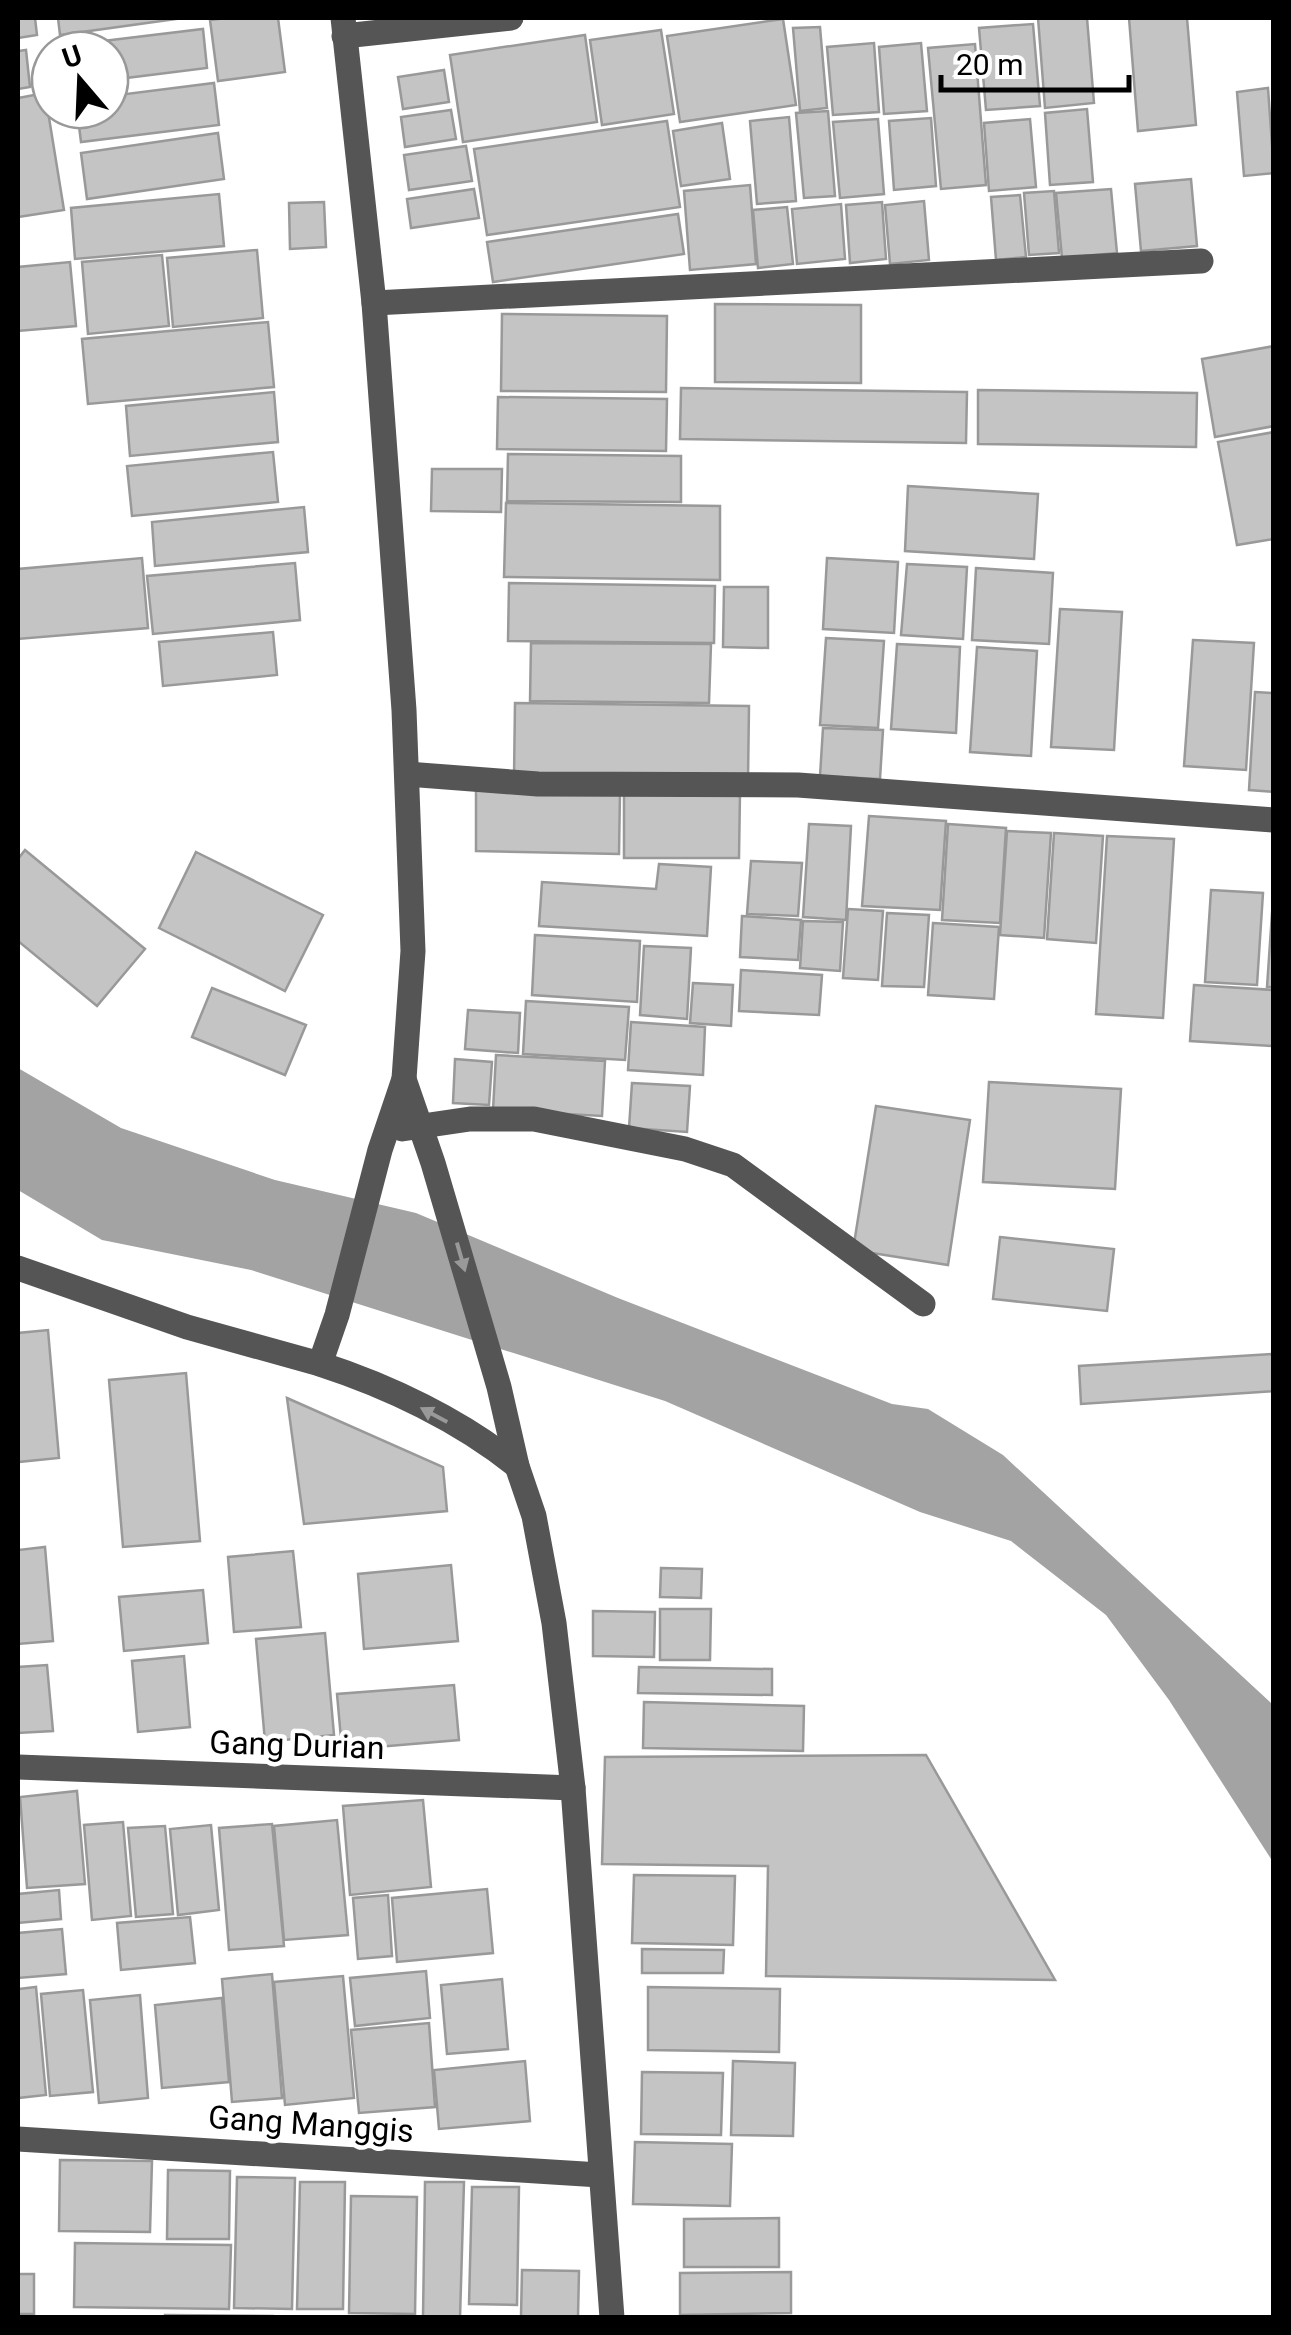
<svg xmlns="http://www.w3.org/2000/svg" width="1291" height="2335" font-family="Roboto,sans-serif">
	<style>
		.water { fill: #a3a3a3 }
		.building { fill: #c4c4c4; stroke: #999; stroke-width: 2.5 }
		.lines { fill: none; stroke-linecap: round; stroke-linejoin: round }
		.minor { stroke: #555; stroke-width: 25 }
		.oneway { fill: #999 }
		.labels { text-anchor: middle; stroke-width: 9; stroke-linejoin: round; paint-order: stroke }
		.street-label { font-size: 32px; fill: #000; stroke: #fff }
	</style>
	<rect width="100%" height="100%" fill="#fff"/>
	<polygon class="water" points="18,1068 121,1128 275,1180 416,1213 618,1298 892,1404 928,1409 1003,1455 1270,1702 1274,1707 1273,1862 1169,1700 1106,1615 1011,1541 920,1512 665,1401 251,1270 102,1240 18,1190"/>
	<g class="building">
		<polygon points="18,18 35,18 37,35 18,38"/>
		<polygon points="58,18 183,18 60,35"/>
		<polygon points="226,18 278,18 285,72 218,81 210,20"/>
		<polygon points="1038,18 1087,18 1094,103 1045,108"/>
		<polygon points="1129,18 1187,18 1196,125 1138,131"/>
		<polygon points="783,19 796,105 680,122 667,36"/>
		<polygon points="1033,24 1040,106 986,110 979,28"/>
		<polygon points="820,27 827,108 800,111 793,28"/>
		<polygon points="203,29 207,68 110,80 110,50 54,50 53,47"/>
		<polygon points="661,30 674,114 602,125 590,40"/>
		<polygon points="585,35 597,122 463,142 450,55"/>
		<polygon points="874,43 879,112 833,115 827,47"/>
		<polygon points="921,43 927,111 884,114 879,47"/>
		<polygon points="975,44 986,185 941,189 928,48"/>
		<polygon points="26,50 30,87 18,89 18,51"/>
		<polygon points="444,70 449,102 403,109 398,77"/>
		<polygon points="214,83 219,125 81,142 77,110 110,110 110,96"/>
		<polygon points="1268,88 1274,173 1244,176 1237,92"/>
		<polygon points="45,93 64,210 18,217 18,98"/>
		<polygon points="1087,109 1093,182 1050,185 1045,113"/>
		<polygon points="451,110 456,139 405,147 401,117"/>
		<polygon points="828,111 835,196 804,198 796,113"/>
		<polygon points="789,117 796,201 757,204 750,121"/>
		<polygon points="931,118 936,186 894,190 889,121"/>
		<polygon points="878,119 884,194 840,198 833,122"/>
		<polygon points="1030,119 1036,187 989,191 984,123"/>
		<polygon points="667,121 680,207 487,235 474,149"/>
		<polygon points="722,123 730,179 681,186 673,131"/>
		<polygon points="218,133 224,179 87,199 81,153"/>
		<polygon points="466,146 472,181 409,190 404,155"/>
		<polygon points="1191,179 1197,246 1141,251 1135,184"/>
		<polygon points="750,185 756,264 690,270 684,191"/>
		<polygon points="474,189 479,218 411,228 407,199"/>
		<polygon points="1111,189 1117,253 1062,258 1056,193"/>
		<polygon points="1054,191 1059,253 1029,255 1024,193"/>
		<polygon points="219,194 224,246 75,259 71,208"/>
		<polygon points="1020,195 1026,257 996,260 991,197"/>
		<polygon points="924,201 929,260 890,264 885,205"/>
		<polygon points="324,202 326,247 290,249 289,203"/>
		<polygon points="882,202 886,259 850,263 846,205"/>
		<polygon points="841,204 845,259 797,264 792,209"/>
		<polygon points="787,207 793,264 758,268 753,210"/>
		<polygon points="678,214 684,254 493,282 487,242"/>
		<polygon points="257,250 263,318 173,327 167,258"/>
		<polygon points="162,255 169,326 88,334 82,262"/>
		<polygon points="70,262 76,326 18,331 18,267"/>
		<polygon points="715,304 861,305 861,383 715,382"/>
		<polygon points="502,314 667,316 666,392 501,391"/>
		<polygon points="268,322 274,387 88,404 82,339"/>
		<polygon points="1274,346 1274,426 1215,437 1202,359"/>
		<polygon points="681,388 967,392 966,443 680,439"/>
		<polygon points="978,390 1197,393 1196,447 978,444"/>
		<polygon points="274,392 278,442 130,456 126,406"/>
		<polygon points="498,397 667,399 666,451 497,449"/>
		<polygon points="1274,432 1274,539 1237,545 1218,442"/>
		<polygon points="273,452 278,502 132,516 127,466"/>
		<polygon points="508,454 681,456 681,502 507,501"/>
		<polygon points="432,469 502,469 501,512 431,511"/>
		<polygon points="908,486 1038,494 1034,559 905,551"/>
		<polygon points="506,503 720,506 720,580 504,577"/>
		<polygon points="304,507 308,552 155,566 152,522"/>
		<polygon points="142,558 148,628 18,639 18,569"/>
		<polygon points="827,558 898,562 894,633 823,629"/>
		<polygon points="295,563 300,620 153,634 147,576"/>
		<polygon points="907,564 967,567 963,639 901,635"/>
		<polygon points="976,568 1053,573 1049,644 972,640"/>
		<polygon points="509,583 715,586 714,643 508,641"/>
		<polygon points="724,587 768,587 768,648 723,647"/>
		<polygon points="1060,609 1122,612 1114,750 1051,747"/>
		<polygon points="273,632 277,675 163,686 159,642"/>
		<polygon points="826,638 884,641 878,728 820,725"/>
		<polygon points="1193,640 1254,643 1246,770 1184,766"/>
		<polygon points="531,643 711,644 709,703 530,701"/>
		<polygon points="897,644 960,647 956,733 891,729"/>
		<polygon points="977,647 1037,651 1031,756 970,752"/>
		<polygon points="1255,692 1274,693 1274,792 1249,790"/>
		<polygon points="515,703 749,706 748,780 514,777"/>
		<polygon points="823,728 883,730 880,779 820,776"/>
		<polygon points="476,789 620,791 619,854 476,851"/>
		<polygon points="624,792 740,792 739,858 624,858"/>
		<polygon points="869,816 946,821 940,910 862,906"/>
		<polygon points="809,824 851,826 846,920 803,917"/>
		<polygon points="948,824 1006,828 1000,923 942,920"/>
		<polygon points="1007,831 1051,833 1044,938 1000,935"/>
		<polygon points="1054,833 1103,836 1096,943 1047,939"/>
		<polygon points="1107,836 1174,839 1163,1018 1096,1014"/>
		<polygon points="25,850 145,949 97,1006 18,941 18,859"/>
		<polygon points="196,852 323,915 285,991 159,928"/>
		<polygon points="751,861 802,863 798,916 747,914"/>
		<polygon points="659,864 711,867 707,936 539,926 542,882 656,889"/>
		<polygon points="1274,884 1274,987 1267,987"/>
		<polygon points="1211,890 1263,893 1257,985 1205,982"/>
		<polygon points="848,909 883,911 878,980 843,978"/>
		<polygon points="887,913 929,915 924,987 882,986"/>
		<polygon points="742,916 801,920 798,960 740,957"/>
		<polygon points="803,921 843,922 840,971 800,968"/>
		<polygon points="933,923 999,927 994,999 928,995"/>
		<polygon points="535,935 640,941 637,1002 532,995"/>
		<polygon points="644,946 691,948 687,1019 640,1015"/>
		<polygon points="741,970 822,975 819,1015 739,1011"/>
		<polygon points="693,983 733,985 731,1026 690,1023"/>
		<polygon points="1194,985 1274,990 1274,1046 1190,1041"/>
		<polygon points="212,988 306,1025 285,1075 192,1037"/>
		<polygon points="526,1001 629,1007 625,1060 523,1054"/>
		<polygon points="468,1010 520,1013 518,1053 465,1049"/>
		<polygon points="631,1022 705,1027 703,1075 628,1070"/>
		<polygon points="496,1055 605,1061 602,1116 493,1110"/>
		<polygon points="455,1059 492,1062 489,1105 453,1103"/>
		<polygon points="989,1082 1121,1089 1115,1189 983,1182"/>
		<polygon points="632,1083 690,1086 687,1132 629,1128"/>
		<polygon points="876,1106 970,1120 948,1265 853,1250"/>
		<polygon points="1000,1237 1114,1249 1107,1311 993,1299"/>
		<polygon points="48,1330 59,1458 18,1462 18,1333"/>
		<polygon points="1272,1354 1274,1391 1081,1404 1079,1366"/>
		<polygon points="186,1373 200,1541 123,1547 109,1380"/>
		<polygon points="287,1398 443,1467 447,1511 304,1524"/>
		<polygon points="45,1547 53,1641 18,1644 18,1550"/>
		<polygon points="293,1551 301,1627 234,1632 228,1557"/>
		<polygon points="451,1565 458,1641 364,1649 358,1574"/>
		<polygon points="661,1568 702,1569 701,1598 660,1597"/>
		<polygon points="203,1590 208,1643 124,1651 119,1597"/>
		<polygon points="660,1609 711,1609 710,1660 660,1660"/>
		<polygon points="593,1611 655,1612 654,1657 593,1656"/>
		<polygon points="325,1633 334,1735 265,1742 256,1639"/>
		<polygon points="184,1656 190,1727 138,1732 132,1661"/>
		<polygon points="47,1665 53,1731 18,1733 18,1667"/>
		<polygon points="639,1667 772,1669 772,1695 638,1693"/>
		<polygon points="454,1685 459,1740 342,1750 337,1694"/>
		<polygon points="644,1702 804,1706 803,1751 643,1748"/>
		<polygon points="926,1755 1055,1980 766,1976 768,1866 602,1864 605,1757"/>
		<polygon points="77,1791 85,1884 27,1888 20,1797"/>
		<polygon points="423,1800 431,1887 350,1895 343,1806"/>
		<polygon points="337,1820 348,1935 284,1940 274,1826"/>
		<polygon points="123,1822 131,1916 92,1920 84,1825"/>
		<polygon points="272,1824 284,1946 229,1950 219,1828"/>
		<polygon points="211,1825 219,1910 178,1915 170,1829"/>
		<polygon points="165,1826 173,1914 136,1917 128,1828"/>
		<polygon points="634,1875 735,1876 733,1945 632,1943"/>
		<polygon points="487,1889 493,1953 397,1962 392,1898"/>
		<polygon points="59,1890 61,1919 18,1923 18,1894"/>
		<polygon points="388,1895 392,1956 358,1959 353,1898"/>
		<polygon points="190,1917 195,1963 121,1970 117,1923"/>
		<polygon points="62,1929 66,1974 18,1978 18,1933"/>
		<polygon points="642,1949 724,1950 723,1973 642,1973"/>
		<polygon points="426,1971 430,2018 355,2026 350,1978"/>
		<polygon points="272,1974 282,2098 232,2102 222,1979"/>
		<polygon points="343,1976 354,2098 285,2105 274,1982"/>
		<polygon points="502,1979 508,2049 447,2054 441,1985"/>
		<polygon points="36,1987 46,2095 18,2098 18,1989"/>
		<polygon points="648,1987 780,1989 779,2052 648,2050"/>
		<polygon points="83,1990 93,2092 50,2096 41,1994"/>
		<polygon points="140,1995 148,2098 99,2103 90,2000"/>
		<polygon points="222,1998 229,2082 162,2088 155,2005"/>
		<polygon points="429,2023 435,2107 359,2113 351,2030"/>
		<polygon points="525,2061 530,2121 439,2129 434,2070"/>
		<polygon points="733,2061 795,2063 793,2136 731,2135"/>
		<polygon points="642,2072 723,2073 721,2135 641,2134"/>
		<polygon points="635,2142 732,2144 730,2206 633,2204"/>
		<polygon points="60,2160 152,2161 150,2232 59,2231"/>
		<polygon points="168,2170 230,2171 229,2239 167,2239"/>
		<polygon points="237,2177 295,2178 292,2309 234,2308"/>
		<polygon points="300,2182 345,2182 343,2309 297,2309"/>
		<polygon points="425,2182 464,2182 460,2318 423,2318"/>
		<polygon points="472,2187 519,2187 517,2305 469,2304"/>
		<polygon points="351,2196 417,2197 415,2314 349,2313"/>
		<polygon points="779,2218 779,2267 684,2267 684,2219"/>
		<polygon points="75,2243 231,2245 229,2309 74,2307"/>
		<polygon points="522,2270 579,2271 578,2317 521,2316"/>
		<polygon points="791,2272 791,2313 680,2315 680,2273"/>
		<rect x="18" y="2274" width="16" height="40"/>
		<polygon points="165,2315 273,2316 273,2318 165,2318"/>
	</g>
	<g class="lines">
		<g class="minor">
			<path d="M343 18 374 303 404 710 413 951 404 1079 380 1150 337 1315 320 1364C388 1386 460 1420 517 1466"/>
			<polyline points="344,36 511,18"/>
			<polyline points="374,303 1201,261"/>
			<polyline points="407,774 538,784 798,785 1274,820"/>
			<polyline points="404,1079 433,1163 499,1387 517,1466 534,1516 554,1623 573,1788 612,2318"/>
			<polyline points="402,1129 470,1119 534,1119 685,1149 733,1165 923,1304"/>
			<polyline points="18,1268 187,1327 320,1364"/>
			<polyline points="18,1767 573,1788"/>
			<polyline points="18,2139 600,2175"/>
		</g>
	</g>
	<defs><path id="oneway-solid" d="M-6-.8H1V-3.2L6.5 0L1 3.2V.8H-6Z" transform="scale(2.5)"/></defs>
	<g class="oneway">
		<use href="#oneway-solid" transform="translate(461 1257) rotate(74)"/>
		<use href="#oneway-solid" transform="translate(434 1415) rotate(-152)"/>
	</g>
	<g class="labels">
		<g class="street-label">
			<text transform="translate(297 1745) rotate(2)" y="11">Gang Durian</text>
			<text transform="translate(311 2124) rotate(4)" y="11">Gang Manggis</text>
		</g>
	</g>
	<rect width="1291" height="2335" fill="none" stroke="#000000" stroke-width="40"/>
	<g transform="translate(80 80) rotate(341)"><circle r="48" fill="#ffffff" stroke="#999999" stroke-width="2.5"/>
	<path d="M0-8L18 38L0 25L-18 38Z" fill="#000000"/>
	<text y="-15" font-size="28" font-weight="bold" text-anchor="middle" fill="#000000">U</text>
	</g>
	<path d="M941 75v15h188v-15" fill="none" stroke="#000000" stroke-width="5"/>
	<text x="956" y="75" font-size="30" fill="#000000" stroke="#ffffff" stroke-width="8" paint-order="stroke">20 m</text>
</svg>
